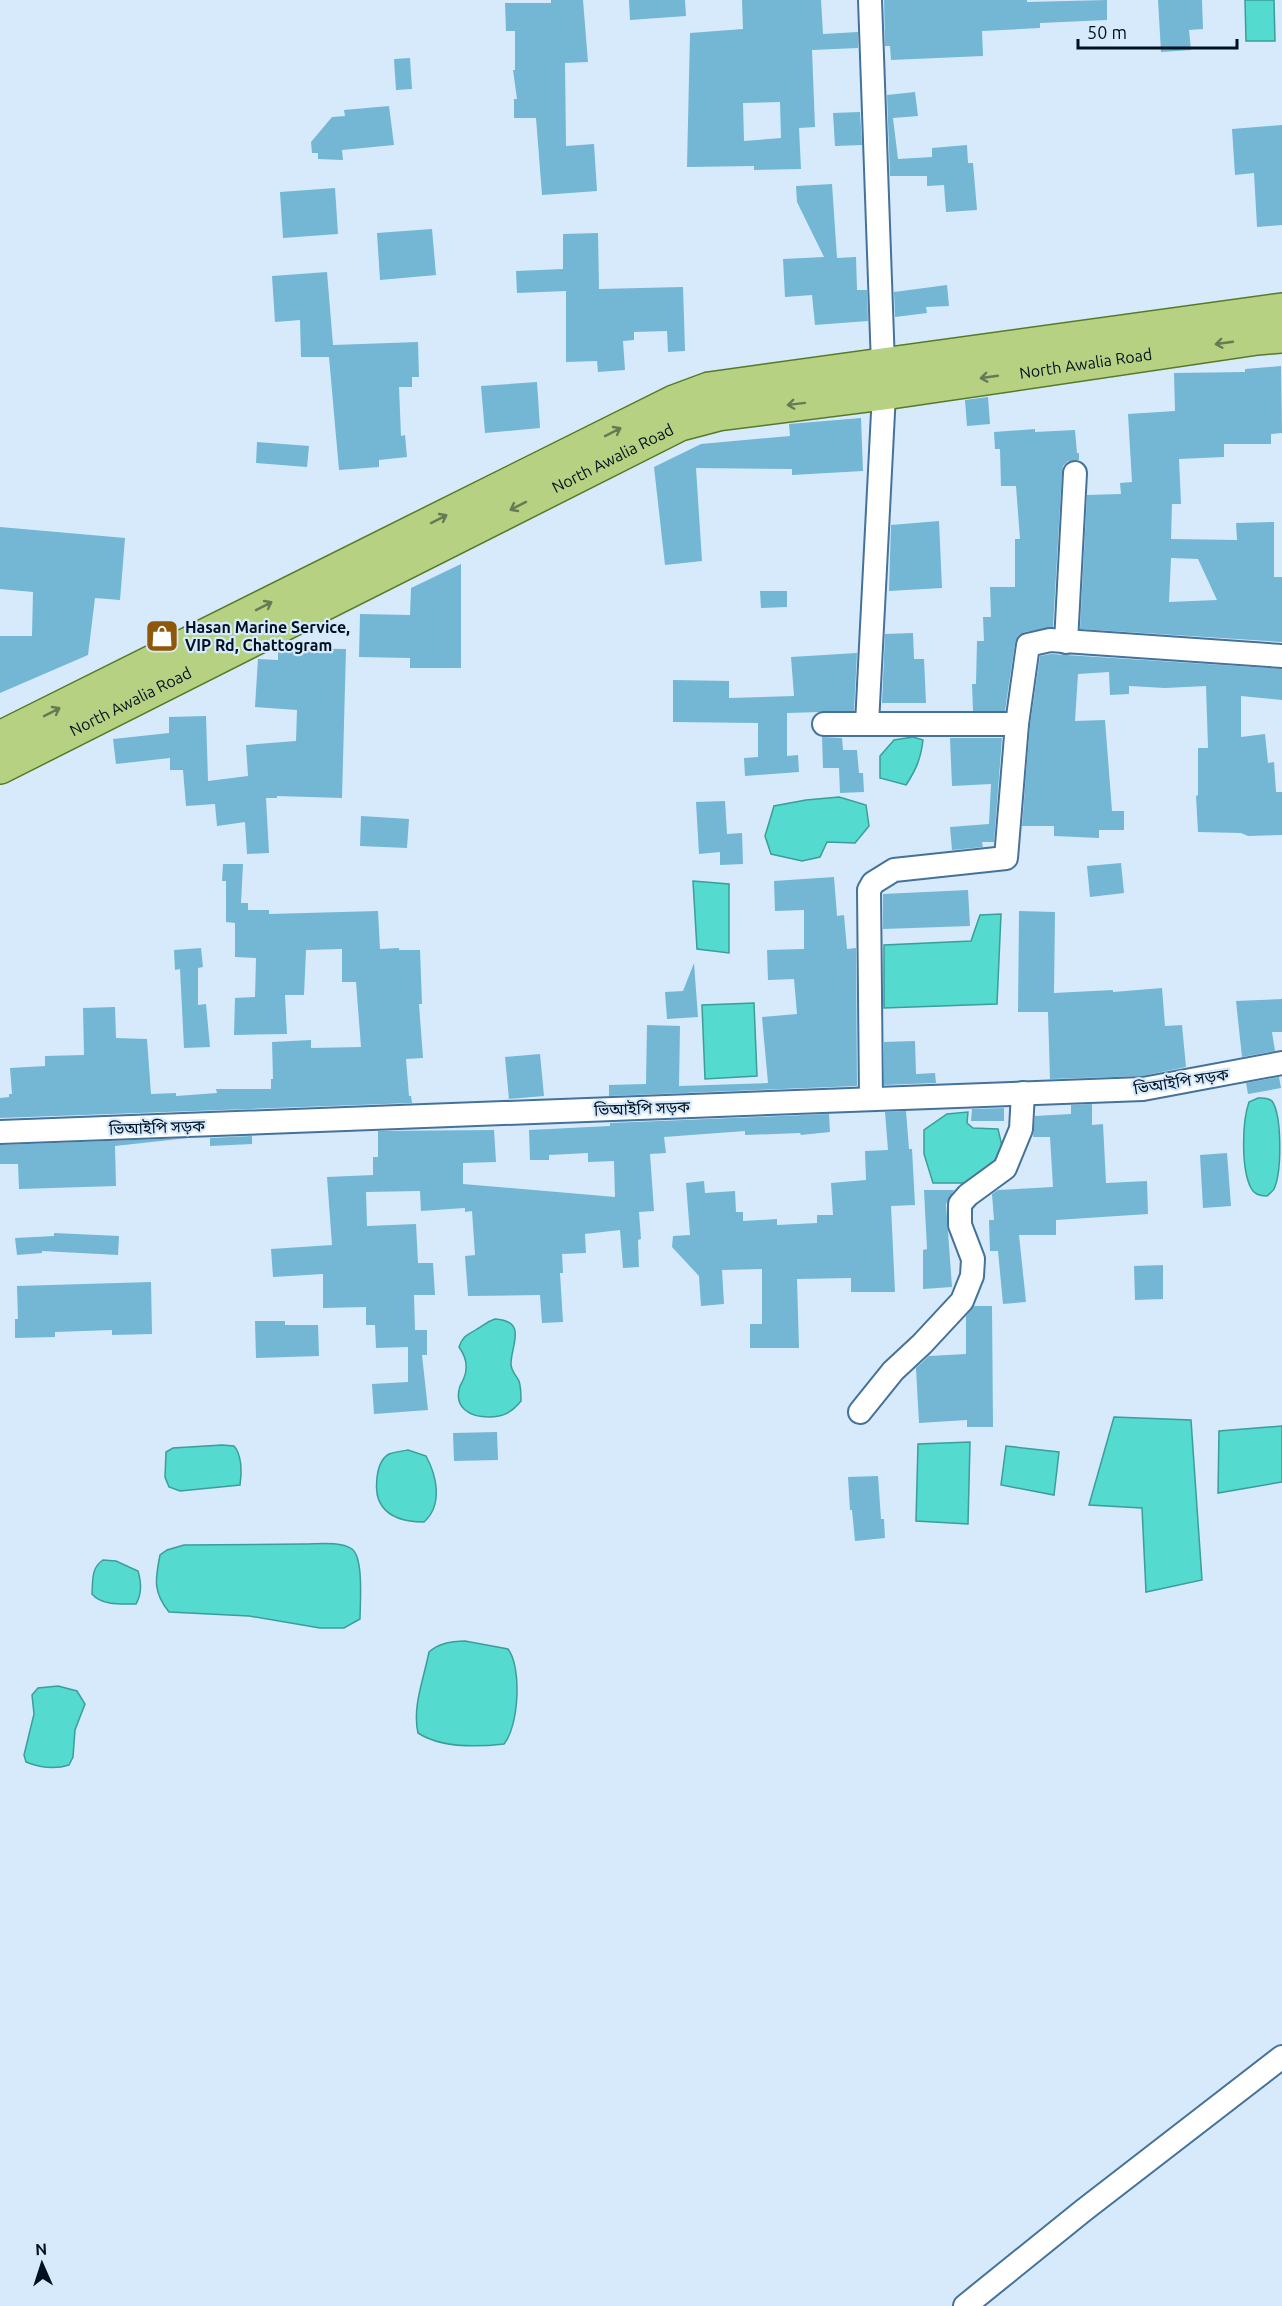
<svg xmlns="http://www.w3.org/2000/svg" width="1282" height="2306" font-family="Ubuntu,'Noto Sans Bengali',sans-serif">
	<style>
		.water { fill: #54dace; stroke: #3b9e9a; stroke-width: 1.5 }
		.building { fill: #73b7d4; fill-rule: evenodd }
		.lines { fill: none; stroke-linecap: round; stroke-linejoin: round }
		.minor-casing { stroke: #45729a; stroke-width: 26 }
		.primary-casing { stroke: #577a28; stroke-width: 36 }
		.minor { stroke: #fff; stroke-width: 22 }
		.primary { stroke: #b6d181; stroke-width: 33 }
		.oneway { stroke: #657b55 }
		.labels { text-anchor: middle; stroke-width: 4.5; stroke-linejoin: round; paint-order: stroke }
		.street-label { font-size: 16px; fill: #011120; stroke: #d6eafc }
		.poi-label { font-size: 16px; font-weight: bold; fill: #011120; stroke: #d6eafc; text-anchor: start }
	</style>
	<rect width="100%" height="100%" fill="#d6eafc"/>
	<g class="water">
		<polygon points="1245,0 1274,0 1275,41 1246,41"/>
		<path d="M913 737 923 740C921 758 916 770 906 785L880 778V756L894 740Z"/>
		<polygon points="839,797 866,805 869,826 855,843 827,842 820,857 802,861 771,854 765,836 774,806 806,800"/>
		<polygon points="693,881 729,884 729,953 697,949"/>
		<polygon points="1001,914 997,1004 884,1008 884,945 971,941 980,915"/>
		<polygon points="754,1003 757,1076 705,1079 702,1005"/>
		<path d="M1258 1098C1263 1098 1267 1097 1272 1101 1282 1115 1282 1172 1274 1189 1274 1190 1268 1195 1267 1196 1261 1196 1254 1195 1251 1188 1241 1169 1242 1122 1249 1102Z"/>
		<polygon points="968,1112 967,1123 973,1128 998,1129 1002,1146 991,1168 969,1183 933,1183 924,1154 924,1130 947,1114"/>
		<path d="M495 1319C528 1321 511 1345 511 1364 511 1371 516 1375 519 1381 521 1387 521 1394 521 1401 512 1412 504 1417 489 1417 470 1417 453 1408 460 1386 463 1380 466 1376 466 1369 467 1360 464 1354 459 1347 463 1335 468 1335 477 1329 484 1325 486 1322 495 1319Z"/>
		<polygon points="1114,1417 1191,1420 1202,1580 1146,1592 1142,1508 1089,1505"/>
		<polygon points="1282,1426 1282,1482 1218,1493 1219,1431"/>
		<polygon points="970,1442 968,1524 916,1521 918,1444"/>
		<path d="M222 1445 234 1446C242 1455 242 1473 240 1485L180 1491 169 1487 165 1477 166 1452 173 1448Z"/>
		<polygon points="1006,1446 1059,1452 1054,1495 1001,1485"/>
		<path d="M408 1450 426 1456C437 1476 443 1505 424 1522 410 1522 391 1519 382 1506 373 1494 375 1462 389 1454 395 1452 402 1451 408 1450Z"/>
		<path d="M304 1544C318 1544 340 1541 352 1549 364 1558 360 1604 360 1619L344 1628H320L249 1616 169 1612C153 1592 155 1580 160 1555L167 1550 184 1545Z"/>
		<path d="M103 1560 116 1561 138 1571C141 1581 142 1594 136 1604 122 1604 102 1606 92 1594 93 1580 91 1568 103 1560Z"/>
		<path d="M465 1641 508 1649C522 1667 519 1726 504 1744 478 1747 441 1748 418 1733 412 1707 424 1678 429 1652 439 1643 452 1641 465 1641Z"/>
		<path d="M58 1686 77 1691 85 1704 75 1730 73 1757 69 1765C54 1770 41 1768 26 1762L24 1755 34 1714 32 1695 38 1688Z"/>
	</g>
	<g class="building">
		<polygon points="551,0 583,0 588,62 565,63 566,146 594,144 597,191 542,195 536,118 514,118 514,99 517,99 513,70 515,70 515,31 506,31 505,3 551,3"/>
		<polygon points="629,0 685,0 686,16 630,20"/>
		<path d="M742 0H821L823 34 858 32V48L812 50 815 127 799 128 801 169 754 170V166L687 167 690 33 743 29ZM780 102 781 138 744 141 743 103Z"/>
		<polygon points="884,0 1027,0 1027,2 1107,0 1107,20 1040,23 1040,28 982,31 983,56 891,60 890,46 885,46"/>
		<polygon points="1158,0 1202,0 1203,29 1189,30 1191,50 1161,52"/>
		<polygon points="410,58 412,89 396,90 394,59"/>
		<polygon points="915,92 918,116 893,118 898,159 932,157 932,148 967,145 968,163 973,163 977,210 946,212 944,185 927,186 927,176 890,176 887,95"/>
		<polygon points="389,106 394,145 342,150 343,160 318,159 318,153 312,153 311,142 332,117 345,116 344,110"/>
		<polygon points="860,112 862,145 835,146 833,113"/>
		<polygon points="1282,125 1282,225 1257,227 1254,173 1235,175 1232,129"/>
		<polygon points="832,184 837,258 856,257 857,290 867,290 868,321 815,325 812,295 785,297 783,259 824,257 797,202 796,186"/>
		<polygon points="335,188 338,234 283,238 280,192"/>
		<polygon points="432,229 436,275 380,280 377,233"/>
		<polygon points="598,233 599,289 683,287 685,351 668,352 667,331 634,332 634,340 623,341 625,370 598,372 597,361 566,362 566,291 517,293 516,271 563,269 563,234"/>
		<polygon points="327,272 333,345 418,342 419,377 412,377 412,387 399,387 401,436 405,435 407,457 379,460 379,467 339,470 329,357 301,357 300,320 275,322 272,276"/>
		<polygon points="947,285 949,306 926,307 927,313 895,317 894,292"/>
		<path d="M1281 366 1282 433 1271 434V444H1224V457L1179 459 1181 504H1172L1171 539 1237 540 1236 523 1274 522V577H1282V642L1080 629 1087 495 1121 494 1120 483 1132 482 1128 414 1175 411 1174 373 1245 372V369ZM1171 558 1198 559 1217 600 1169 602Z"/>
		<polygon points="537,382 540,428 485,433 481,386"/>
		<polygon points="988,397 990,424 967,426 965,400"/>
		<polygon points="861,418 863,471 792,475 792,469 696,468 702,561 665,565 654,467 701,444 790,436 789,424"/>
		<polygon points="1035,429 1035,432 1075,430 1077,453 1079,453 1079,460 1068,461 1063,466 1062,472 1053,627 1025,632 1018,636 1015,643 1005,711 973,711 972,684 976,684 977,641 984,641 983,617 991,617 990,587 1015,587 1015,539 1020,539 1016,486 1001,486 1000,449 995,449 994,432"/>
		<polygon points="257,442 309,446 307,467 256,463"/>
		<polygon points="939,521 942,588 889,591 891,525"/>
		<polygon points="0,527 125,538 120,600 95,598 88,655 0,693 0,636 32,636 33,592 0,589"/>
		<polygon points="461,564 461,668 410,668 410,658 359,657 360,614 410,615 411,588"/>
		<polygon points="760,591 787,591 787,607 761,608"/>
		<polygon points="913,633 914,659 924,659 926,703 882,703 885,634"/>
		<polygon points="278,648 346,649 342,798 277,796 277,798 266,798 269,853 247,854 245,822 217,826 215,804 186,806 183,770 170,770 170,758 116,764 113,739 169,733 169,717 206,716 208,781 248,776 246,745 296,741 297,710 255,707 258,659 278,660"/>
		<polygon points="857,653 854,711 787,713 787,756 798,755 799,772 745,776 744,758 758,757 758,723 673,722 673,680 729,681 729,698 794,696 791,657"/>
		<polygon points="1051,654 1282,669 1282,700 1241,696 1241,737 1265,734 1268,763 1274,762 1276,792 1282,792 1282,835 1248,836 1241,833 1198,832 1196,796 1198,795 1198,748 1208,748 1206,686 1165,688 1129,686 1129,694 1110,695 1109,672 1078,674 1075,721 1105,720 1112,811 1124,811 1124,830 1099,830 1099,838 1054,836 1054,826 1022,826 1030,725 1040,656"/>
		<polygon points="822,737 842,738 843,750 857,750 859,773 863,773 864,792 840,793 839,768 823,768"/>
		<polygon points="950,738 1002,738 994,842 982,842 983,847 952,850 950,827 989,824 991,784 952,786"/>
		<polygon points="725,801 727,834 742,833 743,864 720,865 720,852 699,854 696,802"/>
		<polygon points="361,816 409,819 407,848 360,846"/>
		<polygon points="1121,863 1124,893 1090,897 1087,866"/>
		<polygon points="223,864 243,864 241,903 248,903 248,910 269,910 269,914 378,911 380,949 399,948 399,950 420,950 422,1004 419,1004 423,1058 406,1059 409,1096 411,1096 412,1103 0,1118 0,1098 9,1097 9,1094 12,1094 10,1068 45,1066 45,1056 84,1055 83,1008 115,1007 116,1038 147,1039 151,1094 176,1093 176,1096 217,1093 216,1089 271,1089 271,1079 273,1079 272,1042 311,1040 311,1048 361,1047 356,982 342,982 342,949 306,950 304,995 285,995 287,1034 234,1035 235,998 255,997 256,958 235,957 235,923 226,922 226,881 222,881"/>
		<polygon points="834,877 837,916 844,915 847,949 856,948 857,1086 609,1096 609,1085 646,1084 647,1025 680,1026 679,1086 768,1083 762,1017 797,1014 794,979 768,980 767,950 804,949 804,910 775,911 774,881"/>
		<polygon points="968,890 970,926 883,929 883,894"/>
		<polygon points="1019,911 1055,912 1054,993 1113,990 1113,992 1162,988 1165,1026 1182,1025 1186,1067 1142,1076 1050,1079 1048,1012 1018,1012"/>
		<polygon points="201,948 203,967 198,968 198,1005 206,1004 210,1047 184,1048 180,969 175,970 174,950"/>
		<polygon points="694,963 698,1017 667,1019 665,992 683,991"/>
		<polygon points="1282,999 1282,1032 1272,1032 1275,1051 1242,1057 1236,1001"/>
		<polygon points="915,1041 916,1074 935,1073 936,1083 884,1085 884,1042"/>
		<polygon points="540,1054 544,1096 509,1099 505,1057"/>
		<polygon points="1279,1077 1281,1088 1248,1094 1246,1083"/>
		<polygon points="1092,1104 1092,1125 1103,1124 1106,1183 1147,1181 1148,1214 1056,1220 1056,1235 1019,1235 1026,1302 1003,1304 998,1251 990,1251 989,1220 994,1220 992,1194 998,1190 1053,1187 1050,1137 1033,1137 1035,1116 1071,1114 1071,1105"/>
		<polygon points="1004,1108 1004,1121 971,1121 972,1109"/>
		<polygon points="906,1111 909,1149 912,1149 915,1205 891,1206 895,1292 851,1292 851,1278 797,1279 799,1348 750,1348 750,1324 762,1324 762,1269 722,1270 724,1304 701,1306 699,1276 672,1247 673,1236 690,1235 686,1183 704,1181 705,1193 735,1191 736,1212 743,1212 743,1221 777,1219 777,1225 817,1223 817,1215 833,1215 831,1183 866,1180 865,1151 888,1150 885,1112"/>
		<polygon points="829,1114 830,1132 801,1135 800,1133 745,1135 745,1131 664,1137 666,1153 650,1154 654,1211 639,1212 641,1239 638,1240 639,1267 623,1268 620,1230 585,1234 586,1253 562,1254 563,1273 560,1273 563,1322 542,1323 540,1295 468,1296 465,1256 475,1255 472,1211 465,1212 465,1208 421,1211 420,1191 366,1192 367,1226 416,1224 418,1263 433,1263 435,1295 414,1295 415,1330 427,1330 427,1355 422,1355 428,1410 374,1414 372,1384 408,1382 408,1347 376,1348 375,1325 366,1325 366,1307 323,1308 323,1274 273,1277 271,1249 332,1245 327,1177 373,1175 373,1157 378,1157 378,1131 494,1130 496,1162 463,1163 463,1184 615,1197 614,1161 588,1162 588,1153 549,1155 549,1160 530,1160 529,1130 610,1126 610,1123"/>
		<polygon points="252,1136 252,1144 210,1146 210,1138"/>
		<polygon points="188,1138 115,1146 116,1186 19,1189 18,1164 0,1164 0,1145"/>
		<polygon points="1227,1153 1231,1206 1203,1208 1200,1155"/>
		<polygon points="924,1190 954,1190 946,1204 952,1287 923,1289 923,1250 927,1249"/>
		<polygon points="54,1233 119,1236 118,1255 42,1251 42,1253 17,1255 15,1238 54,1236"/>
		<polygon points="1163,1265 1163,1299 1135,1300 1134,1266"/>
		<polygon points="151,1282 152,1334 112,1335 112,1330 55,1332 55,1337 15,1338 15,1319 18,1319 17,1286"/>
		<polygon points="974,1306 992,1306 993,1427 967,1427 967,1420 919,1423 916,1368 929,1356 966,1354 966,1316"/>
		<polygon points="255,1321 285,1321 285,1325 318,1325 319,1356 256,1358"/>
		<polygon points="497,1432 498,1460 454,1461 453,1433"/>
		<polygon points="878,1476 881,1519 884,1519 885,1538 855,1541 852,1510 850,1510 848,1477"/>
	</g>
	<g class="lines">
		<defs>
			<g id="minor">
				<polyline points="1066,642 1075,473"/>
				<polyline points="824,724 1017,724"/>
				<polyline points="867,724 884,393 870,0"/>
				<polyline points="871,1099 869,890 873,883 894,870 1006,858 1017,724 1028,645 1050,640 1282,656"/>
				<polyline points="0,1132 1143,1089 1282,1063"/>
				<polyline points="860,1412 893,1371 922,1344 962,1301 972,1276 973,1259 960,1225 960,1204 968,1195 1005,1168 1021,1129 1023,1093"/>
				<polyline points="965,2306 1084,2210 1282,2057"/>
			</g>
			<g id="primary">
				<polyline points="0,738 674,402 709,389 1282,310"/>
				<path id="s1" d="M0 767 680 424 718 414 884 393 1257 338 1282 336"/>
			</g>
		</defs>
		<use href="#minor" class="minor-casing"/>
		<use href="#primary" class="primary-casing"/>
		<use href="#minor" class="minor"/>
		<use href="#primary" class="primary"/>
	</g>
	<defs><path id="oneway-shaft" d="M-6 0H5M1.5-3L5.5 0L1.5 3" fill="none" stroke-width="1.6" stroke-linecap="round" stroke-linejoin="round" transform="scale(1.5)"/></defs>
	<g class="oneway">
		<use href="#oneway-shaft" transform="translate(1224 343) rotate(172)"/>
		<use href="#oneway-shaft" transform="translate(989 377) rotate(172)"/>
		<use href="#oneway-shaft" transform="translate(796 404) rotate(173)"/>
		<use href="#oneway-shaft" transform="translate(613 432) rotate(-27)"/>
		<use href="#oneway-shaft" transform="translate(518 506) rotate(153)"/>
		<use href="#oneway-shaft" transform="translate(439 519) rotate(-27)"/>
		<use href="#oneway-shaft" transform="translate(264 606) rotate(-27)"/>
		<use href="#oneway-shaft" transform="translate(52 712) rotate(-27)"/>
	</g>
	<defs>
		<symbol id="shop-square" viewBox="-11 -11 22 22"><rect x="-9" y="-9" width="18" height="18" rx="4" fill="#8e570b" stroke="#d6eafc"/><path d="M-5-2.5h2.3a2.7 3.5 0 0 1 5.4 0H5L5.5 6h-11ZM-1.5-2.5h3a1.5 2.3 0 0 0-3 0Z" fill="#fff"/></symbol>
	</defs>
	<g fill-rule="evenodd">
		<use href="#shop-square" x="143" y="617" width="38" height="38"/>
	</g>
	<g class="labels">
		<g class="street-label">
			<text dy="6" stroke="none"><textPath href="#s1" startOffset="1172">North Awalia Road</textPath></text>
			<text dy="6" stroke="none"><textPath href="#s1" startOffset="686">North Awalia Road</textPath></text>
			<text dy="6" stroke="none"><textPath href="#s1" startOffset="146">North Awalia Road</textPath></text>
			<text transform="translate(1181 1081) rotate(-9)" y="6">ভিআইপি সড়ক</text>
			<text transform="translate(642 1108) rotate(-2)" y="6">ভিআইপি সড়ক</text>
			<text transform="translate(157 1127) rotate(-2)" y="6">ভিআইপি সড়ক</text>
		</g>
		<g class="poi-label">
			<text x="185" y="633">Hasan Marine Service,<tspan x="185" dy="18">VIP Rd, Chattogram</tspan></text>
		</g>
	</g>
	<g transform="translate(42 2264) rotate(357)" stroke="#d6eafc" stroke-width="4.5" paint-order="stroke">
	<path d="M0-4.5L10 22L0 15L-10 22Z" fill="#011120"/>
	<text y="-9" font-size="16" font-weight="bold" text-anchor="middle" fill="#011120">N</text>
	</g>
	<path d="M1078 39v9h159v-9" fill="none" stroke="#011120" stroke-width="3"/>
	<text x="1087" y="39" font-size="18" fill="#011120" stroke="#d6eafc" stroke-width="4.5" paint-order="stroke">50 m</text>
</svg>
